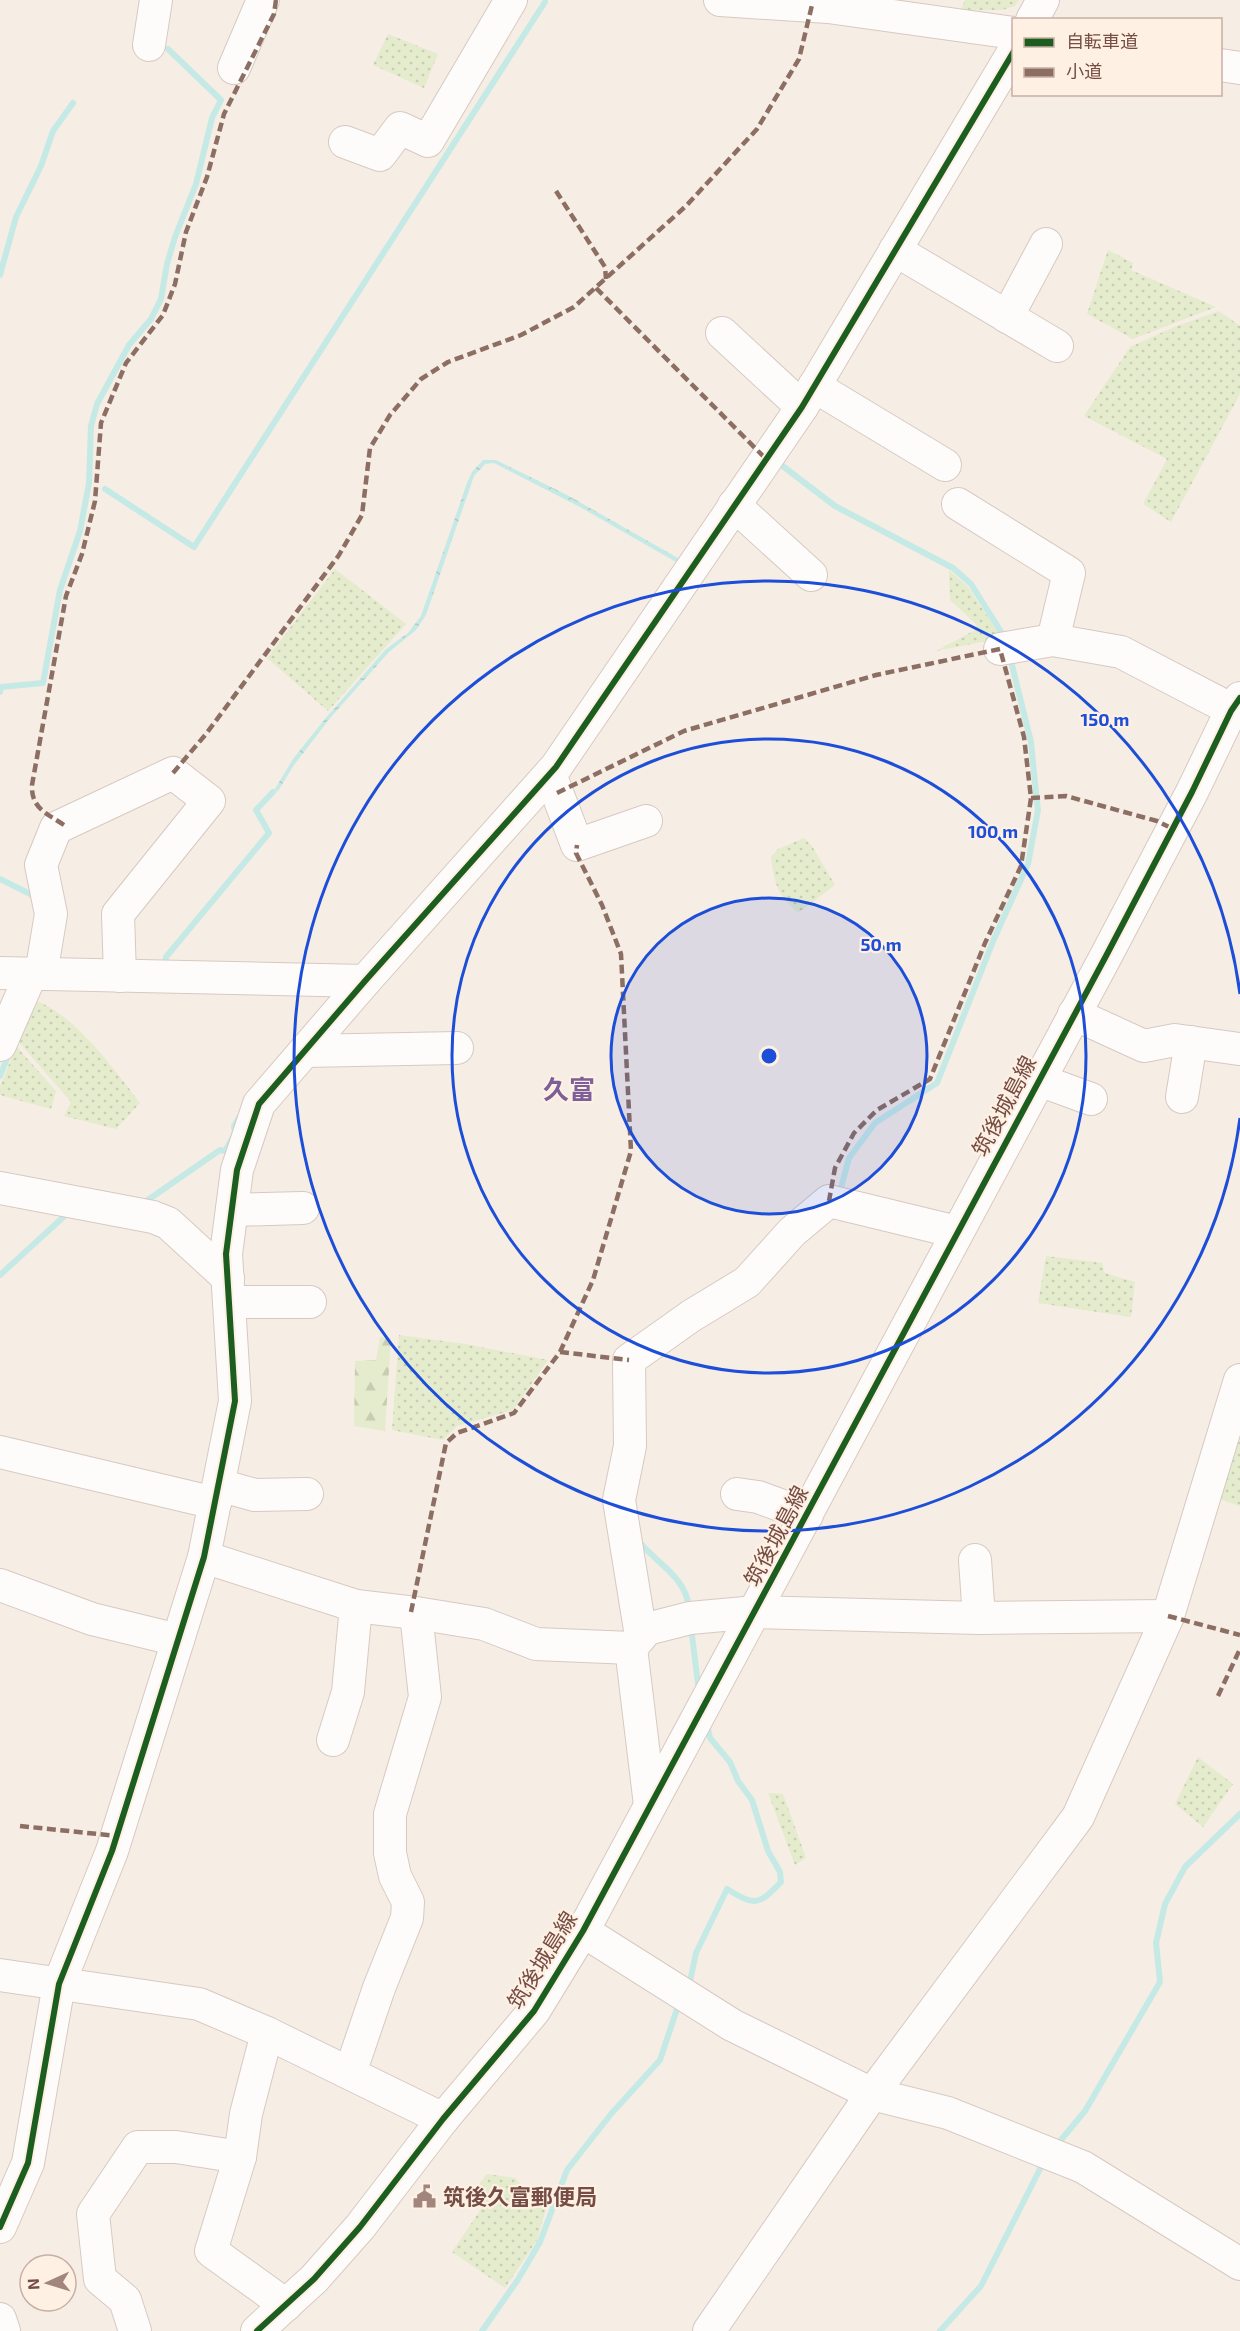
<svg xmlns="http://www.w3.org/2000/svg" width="1240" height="2331" font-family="'Exo 2','Noto Sans JP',sans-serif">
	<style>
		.grass { fill: url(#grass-dots) }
		.forest { fill: url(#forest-firs) }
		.water { fill: url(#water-ripples) }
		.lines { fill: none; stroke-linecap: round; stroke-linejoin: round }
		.stream { stroke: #c5eae6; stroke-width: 6 }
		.minor-casing { stroke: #d7c9c2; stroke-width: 34 }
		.minor { stroke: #fefcfb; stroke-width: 32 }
		.quiet { stroke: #8d6e63; stroke-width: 4.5; stroke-dasharray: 9 4.5; stroke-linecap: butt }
		.cycleway-casing { stroke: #fff0e4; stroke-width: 10 }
		.cycleway { stroke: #1b5e20; stroke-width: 6 }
		.ring { fill: none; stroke: #1d4ed8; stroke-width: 3 }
		.labels { text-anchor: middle; stroke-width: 4.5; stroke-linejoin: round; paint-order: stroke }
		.street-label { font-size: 22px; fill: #754d44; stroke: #fff0e4 }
		.poi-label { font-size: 22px; font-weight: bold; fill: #754d44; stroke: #fff0e4; text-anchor: start }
		.quarter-label { font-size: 26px; font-weight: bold; fill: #7c5f99; stroke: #fff0e4 }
		.centre { fill: #1d4ed8; stroke: #fff0e4; stroke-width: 3 }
		.ring-label { font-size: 18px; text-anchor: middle; font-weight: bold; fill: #1d4ed8; stroke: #fff0e4; stroke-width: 4.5; stroke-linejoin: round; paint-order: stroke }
	</style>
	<defs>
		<pattern id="grass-dots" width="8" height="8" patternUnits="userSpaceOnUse" patternTransform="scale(1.5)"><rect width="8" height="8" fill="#e5eccd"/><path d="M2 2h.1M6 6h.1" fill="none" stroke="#c8ccb1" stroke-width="1.8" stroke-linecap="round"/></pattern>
		<pattern id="forest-firs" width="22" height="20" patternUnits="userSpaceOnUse" patternTransform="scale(1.5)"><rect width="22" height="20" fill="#e5eccd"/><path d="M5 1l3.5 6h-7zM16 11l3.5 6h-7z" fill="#c8ccb1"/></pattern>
		<pattern id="water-ripples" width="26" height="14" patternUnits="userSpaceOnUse" patternTransform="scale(1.5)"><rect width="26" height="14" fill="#c5eae6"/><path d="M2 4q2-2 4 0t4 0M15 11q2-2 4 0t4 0" fill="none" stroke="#adcac6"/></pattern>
	</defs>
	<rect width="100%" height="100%" fill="#f6ede4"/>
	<g class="grass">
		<polygon points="965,0 1019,0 1015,6 1002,10 961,10"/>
		<polygon points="388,34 438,54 424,88 373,65"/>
		<polygon points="1108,250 1133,263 1131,270 1216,307 1133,339 1087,314"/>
		<polygon points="1219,311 1240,326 1240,394 1171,522 1143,504 1167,459 1084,416 1130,347 1174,327"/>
		<polygon points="335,569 406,624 328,711 267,658"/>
		<polygon points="949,570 968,587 1002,638 936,651 977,629 976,624 950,600"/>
		<path d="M804 838 812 846 835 885 798 913C777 893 775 887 771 857L778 849Z"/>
		<path d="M36 1001C73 1013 116 1071 140 1103L116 1129 64 1116 71 1102 18 1041Z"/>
		<polygon points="16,1046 56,1091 51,1109 0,1095 0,1087"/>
		<polygon points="1046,1256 1102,1263 1105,1273 1135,1282 1131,1317 1038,1303"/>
		<polygon points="399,1335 465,1344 548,1360 513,1410 457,1426 443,1440 392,1430"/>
		<polygon points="1234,1440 1240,1442 1240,1506 1216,1498"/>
		<polygon points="1198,1757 1233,1784 1203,1827 1175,1804"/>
		<polygon points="768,1793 783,1794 806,1858 795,1865"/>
		<polygon points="487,2174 515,2178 546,2209 537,2240 505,2288 452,2252 483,2206 472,2193"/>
	</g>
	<polygon class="forest" points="380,1337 391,1338 385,1431 354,1426 355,1361 376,1360"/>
	<polygon class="water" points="483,460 496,460 567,495 678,558 676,562 580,507 494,463 485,464 474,476 426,615 416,630 389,652 331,717 294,765 278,791 273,792 293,759 324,720 386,649 408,633 421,616 467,483 472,472"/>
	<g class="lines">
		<g class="stream">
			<polyline points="0,275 16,217 41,166 53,131 73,103"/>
			<polyline points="780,464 835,506 953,568 971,584 1005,638"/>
			<polyline points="105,489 194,547 545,2"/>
			<polyline points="0,692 1,687 43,683 60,590 80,531 89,483 91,426 97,404 129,345 151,319 161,299 167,264 175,237 196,184 212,118 221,100 168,49"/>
			<polyline points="0,879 34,896 36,899"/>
			<polyline points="165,964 166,957 269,833 256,810 273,792"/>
			<polyline points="0,1076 10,1051"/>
			<polyline points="839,1195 849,1158 875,1123 937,1083 994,939 1028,864 1038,810 1036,793 1031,742 1010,657"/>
			<polyline points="142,1204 220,1150 225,1151 235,1134 234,1126 240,1116"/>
			<polyline points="0,1275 70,1211"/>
			<path d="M637 1539C655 1563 686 1576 689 1608"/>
			<polyline points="691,1627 699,1692"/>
			<path d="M689 1986 696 1953 727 1889C755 1906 758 1906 781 1882L780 1872 768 1851 752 1800 738 1781 730 1762 710 1738 707 1725"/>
			<polyline points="1056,2146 1085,2111 1160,1982 1156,1943 1165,1904 1185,1867 1240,1814"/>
			<polyline points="482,2331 517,2281 540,2242 567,2170 611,2114 660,2060 679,2003"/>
			<polyline points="940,2331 981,2286 1044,2161"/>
		</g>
		<defs>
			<g id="minor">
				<polyline points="720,0 828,7 1014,33"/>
				<polyline points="1032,20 1043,0"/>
				<polyline points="149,45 156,0"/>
				<polyline points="1220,65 1240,68"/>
				<polyline points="234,68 263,0"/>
				<polyline points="345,142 380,155 400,128 428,141 511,0"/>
				<polyline points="895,250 1057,346"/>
				<polyline points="1007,317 1046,244"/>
				<polyline points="722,333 802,407"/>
				<polyline points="814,386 945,465"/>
				<polyline points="958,504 1069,573 1053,640"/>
				<polyline points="734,505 811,575"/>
				<polyline points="1000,649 1053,640 1121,652 1240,714"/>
				<polyline points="550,774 577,845 646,821"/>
				<polyline points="0,973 365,981"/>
				<polyline points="41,974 51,914 41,865 56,828 173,773 209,801 118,914 120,976"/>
				<polyline points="1074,1014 1144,1046 1175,1040 1239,1049"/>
				<polyline points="0,1045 31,974"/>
				<polyline points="305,1051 457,1048"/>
				<polyline points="1039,1080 1091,1099"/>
				<polyline points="1182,1097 1191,1042"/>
				<polyline points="0,1188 153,1217 168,1223 228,1278"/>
				<polyline points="232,1210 303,1208"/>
				<polyline points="229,1302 310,1302"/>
				<polyline points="0,1452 215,1503"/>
				<polyline points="219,1485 255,1495 307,1494"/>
				<polyline points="737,1494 758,1497 807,1515"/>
				<polyline points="204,1557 356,1606 416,1613 484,1624 536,1644 631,1648"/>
				<polyline points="975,1560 979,1618"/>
				<polyline points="0,1585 92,1619 178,1640"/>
				<polyline points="641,1636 619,1500 630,1446 629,1360 691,1316 747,1282 792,1232 829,1201 957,1232"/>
				<polyline points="333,1740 348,1692 356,1606"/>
				<polyline points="650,1805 631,1648 647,1629 690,1618 756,1612 979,1618 1168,1616"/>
				<polyline points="583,1931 732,2025 872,2094 948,2113 1083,2167 1240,2264"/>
				<polyline points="0,1975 199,2004 267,2033 443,2119"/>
				<polyline points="267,2033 246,2114 240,2157 211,2251 286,2305"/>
				<polyline points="350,2073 379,1988 407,1918 408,1902 395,1876 390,1853 390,1814 425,1697 416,1613"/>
				<polyline points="0,2227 28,2163 59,1984 112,1851 204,1557 235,1401 226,1254 237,1170 259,1104 365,981 556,767 802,407 1014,51"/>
				<polyline points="0,2319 4,2331"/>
				<polyline points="135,2331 125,2300 100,2279 93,2214 138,2147 176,2147 240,2157"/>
				<polyline points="257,2331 314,2279 360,2227 443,2119 534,2011 583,1931 1106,956 1192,792 1231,711 1240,698"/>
				<polyline points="709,2331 872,2094 1078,1817 1168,1616 1240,1380"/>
			</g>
		</defs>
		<use href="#minor" class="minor-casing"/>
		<use href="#minor" class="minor"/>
		<g class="quiet">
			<polyline points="556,191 605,267 606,279"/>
			<polyline points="596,288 766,459"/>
			<polyline points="173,773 206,734 339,555 362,515 370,448 390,415 421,379 448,362 521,335 574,307 686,206 757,129 799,59 812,5"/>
			<polyline points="557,793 684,731 876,675 1000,649 1024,737 1031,798 1021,866 985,943 930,1079 877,1110 854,1133 835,1168 829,1201"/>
			<polyline points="1031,798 1066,796 1157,821 1173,829"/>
			<path d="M64 825C46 813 31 808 32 785L66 596 82 554 95 501 101 423 126 363 163 315 175 284 186 232 207 177 224 114 274 14 276 0"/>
			<polyline points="560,1352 629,1360"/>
			<polyline points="411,1612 446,1443 457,1433 514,1413 560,1352 593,1280 631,1151 621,954 602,905 576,853 577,845"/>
			<polyline points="1168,1616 1240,1635"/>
			<polyline points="1218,1696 1240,1649"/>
			<polyline points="20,1826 117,1836"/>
		</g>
		<defs>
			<g id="cycleway">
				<polyline points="0,2227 28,2163 59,1984 112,1851 204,1557 235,1401 226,1254 237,1170 259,1104 365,981 556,767 802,407 1014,51"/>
				<polyline points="257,2331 314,2279 360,2227 443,2119 534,2011 583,1931 1106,956 1192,792 1231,711 1240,698"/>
			</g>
		</defs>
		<use href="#cycleway" class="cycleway-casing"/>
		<use href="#cycleway" class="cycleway"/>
	</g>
	<circle cx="769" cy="1056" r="158" fill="#1d4ed8" fill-opacity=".12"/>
	<g class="ring">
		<circle cx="769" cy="1056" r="158"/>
		<circle cx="769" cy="1056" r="317"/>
		<path d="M1240 1118A475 475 0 1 1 1240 994"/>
	</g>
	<defs>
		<symbol id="civic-bare" viewBox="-9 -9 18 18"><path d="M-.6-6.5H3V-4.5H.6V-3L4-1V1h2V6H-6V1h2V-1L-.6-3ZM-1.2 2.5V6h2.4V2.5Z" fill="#a2857c" stroke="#fff0e4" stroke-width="2.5" paint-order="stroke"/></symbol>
	</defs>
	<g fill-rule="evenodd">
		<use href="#civic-bare" x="408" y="2180" width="33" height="33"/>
	</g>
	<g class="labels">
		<g class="street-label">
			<text transform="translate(1004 1106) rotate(-62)" y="8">筑後城島線</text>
			<text transform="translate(776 1536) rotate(-62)" y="8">筑後城島線</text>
			<text transform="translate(542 1960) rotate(-58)" y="8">筑後城島線</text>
		</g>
		<g class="poi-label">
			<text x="443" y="2205">筑後久富郵便局</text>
		</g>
		<g class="quarter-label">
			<text x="569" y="1099">久富</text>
		</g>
	</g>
	<circle cx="769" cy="1056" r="9" class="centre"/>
	<g class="ring-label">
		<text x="1105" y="726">150 m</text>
		<text x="993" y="838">100 m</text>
		<text x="881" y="951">50 m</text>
	</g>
	<rect x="1012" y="18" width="210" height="78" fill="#fff0e4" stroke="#c8afa4" stroke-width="1.5"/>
	<rect x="1024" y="38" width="30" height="9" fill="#1b5e20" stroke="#c8afa4" stroke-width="1.5"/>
	<text x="1066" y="48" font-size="18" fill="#754d44">自転車道</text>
	<rect x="1024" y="68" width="30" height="9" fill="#8d6e63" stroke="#c8afa4" stroke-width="1.5"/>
	<text x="1066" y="78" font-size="18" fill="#754d44">小道</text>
	<g transform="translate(48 2283) rotate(266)"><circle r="28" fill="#fff0e4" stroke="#c8afa4" stroke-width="1.5"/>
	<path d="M0-4.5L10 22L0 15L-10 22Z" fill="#a2857c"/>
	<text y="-9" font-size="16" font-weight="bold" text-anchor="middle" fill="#754d44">N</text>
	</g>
</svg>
